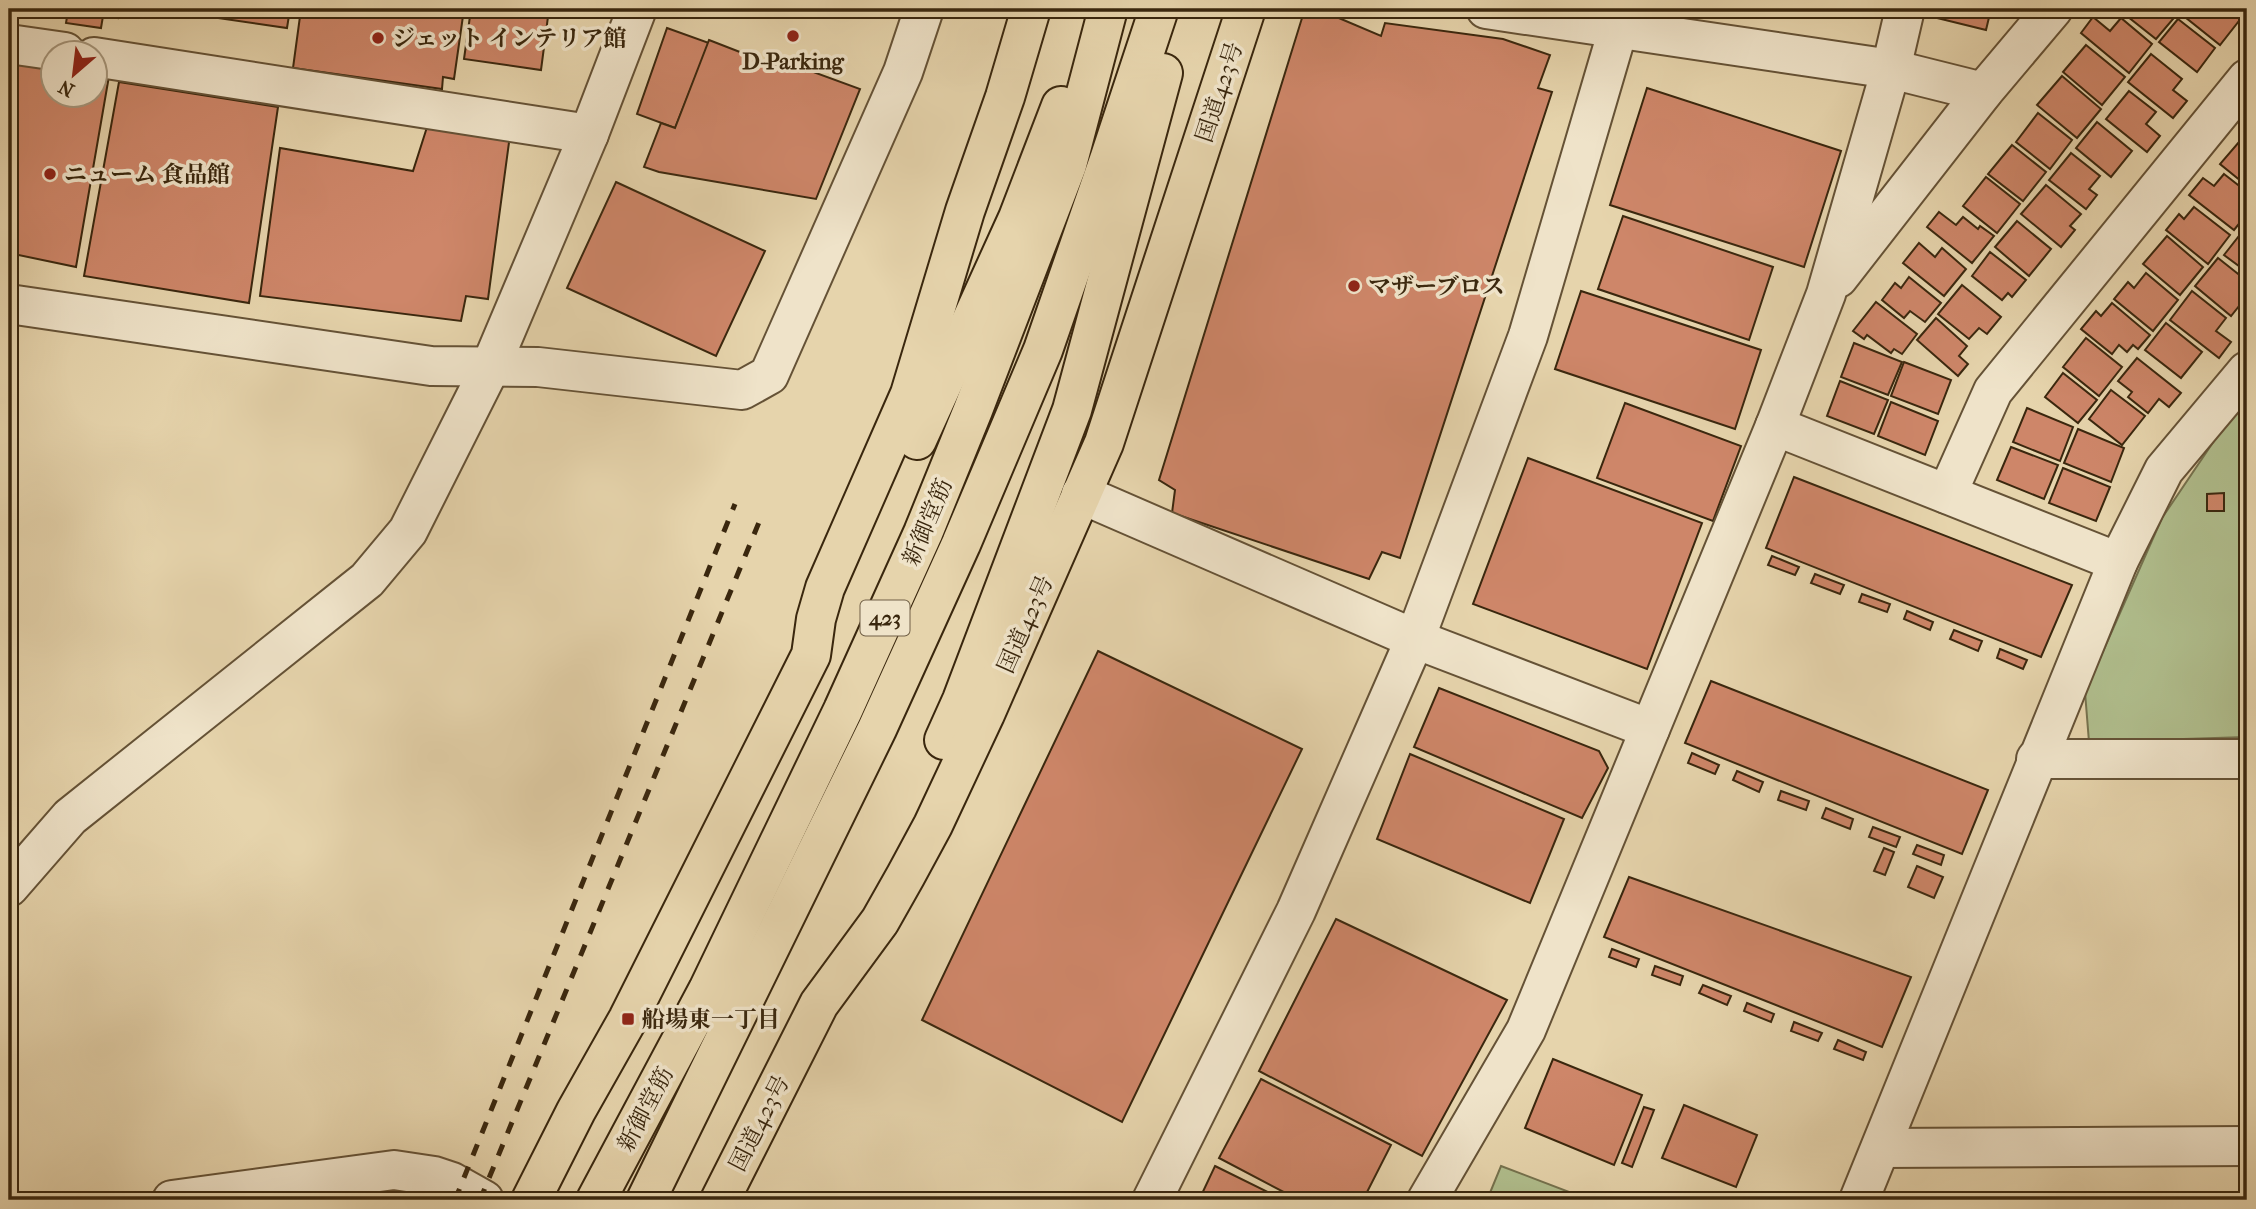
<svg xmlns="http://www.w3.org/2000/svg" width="2256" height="1209" font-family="'IM FELL French Canon','Noto Serif JP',serif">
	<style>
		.green { fill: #b0be8d; stroke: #75724e; stroke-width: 2 }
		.building { fill: #ce8669; stroke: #3a270e; stroke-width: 2 }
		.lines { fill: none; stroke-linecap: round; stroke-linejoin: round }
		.minor-casing { stroke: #655236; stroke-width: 42 }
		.highway-casing { stroke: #3a270e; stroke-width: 42 }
		.minor { stroke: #efe3c9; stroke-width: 38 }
		.highway { stroke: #e6d4ac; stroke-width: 38 }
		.rail { stroke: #3a270e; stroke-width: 5; stroke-dasharray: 12 12; stroke-linecap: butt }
		.poi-dot { fill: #8f2418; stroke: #efe3c9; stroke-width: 2.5 }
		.labels { text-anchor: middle; stroke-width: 7; stroke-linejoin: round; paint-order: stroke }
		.shield { fill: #efe3c9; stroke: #705f46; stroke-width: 2 }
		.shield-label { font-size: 21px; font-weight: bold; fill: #3a270e }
		.poi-label { font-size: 23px; font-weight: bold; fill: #3a270e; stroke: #efe3c9; text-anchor: start }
		.street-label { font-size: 23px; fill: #3a270e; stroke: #efe3c9 }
	</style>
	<rect width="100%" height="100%" fill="#e6d4ac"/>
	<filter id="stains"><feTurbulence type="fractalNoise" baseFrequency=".00286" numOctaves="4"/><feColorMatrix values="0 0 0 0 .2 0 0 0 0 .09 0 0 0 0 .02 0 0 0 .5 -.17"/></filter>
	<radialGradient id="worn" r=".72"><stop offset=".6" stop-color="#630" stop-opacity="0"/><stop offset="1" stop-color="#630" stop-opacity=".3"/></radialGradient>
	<g class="green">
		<polygon points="2247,396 2247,737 2089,742 2085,692 2162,518 2243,398"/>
		<polygon points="1501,1166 1590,1200 1487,1200"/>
	</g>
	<g class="building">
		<polygon points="52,9 119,9 118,18 103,16 101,28 66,23 68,11"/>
		<polygon points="156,9 290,9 287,28"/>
		<polygon points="301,9 464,9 454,79 443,77 442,89 293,68"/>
		<polygon points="471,9 549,9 541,70 464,59"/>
		<polygon points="1931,9 1991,9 1986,30 1929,16"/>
		<polygon points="2118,9 2175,9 2179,12 2156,39"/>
		<polygon points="2192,9 2231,9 2242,17 2220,45 2185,17"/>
		<polygon points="1327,13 1381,36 1385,23 1503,39 1550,55 1538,88 1552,92 1400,558 1382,552 1369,579 1172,513 1175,490 1159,480 1302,18"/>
		<polygon points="2093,17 2110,31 2121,18 2152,44 2129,73 2081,33"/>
		<polygon points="2178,19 2215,48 2197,72 2159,42"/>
		<polygon points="667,28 709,43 675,128 637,114"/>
		<polygon points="709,40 776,66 778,59 860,89 816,199 659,172 644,167 661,123 675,128"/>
		<polygon points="2086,45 2125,77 2102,105 2063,72"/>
		<polygon points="2151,54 2182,79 2173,90 2187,101 2173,118 2128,82"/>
		<polygon points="9,62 52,68 52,94 94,94 94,74 109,76 76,267 9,253"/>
		<polygon points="2062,76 2101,109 2077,138 2037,105"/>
		<polygon points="119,82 278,107 249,303 84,276"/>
		<polygon points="1647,88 1841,151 1804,267 1610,205"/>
		<polygon points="2129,91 2156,112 2146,124 2160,136 2147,152 2106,119"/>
		<polygon points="2038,113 2072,140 2050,169 2016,142"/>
		<polygon points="2097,122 2132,151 2111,177 2076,148"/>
		<polygon points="428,124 510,135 488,299 466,296 461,321 260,296 280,148 413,171"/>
		<polygon points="2245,135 2247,137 2247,186 2220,164"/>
		<polygon points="2012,145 2046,172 2023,201 1988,174"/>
		<polygon points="2071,153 2100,176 2089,189 2097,195 2086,209 2049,180"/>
		<polygon points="2224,174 2247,192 2247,214 2234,230 2189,195 2203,178 2214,186"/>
		<polygon points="1986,177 2020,204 1997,233 1963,206"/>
		<polygon points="616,182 765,251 716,356 567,288"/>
		<polygon points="2046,185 2081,214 2070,226 2075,230 2061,247 2021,214"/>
		<polygon points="2194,207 2230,235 2208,264 2166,230 2179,214 2184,219"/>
		<polygon points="1939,212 1956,225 1963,217 1978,229 1980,226 1994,236 1972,263 1927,227"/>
		<polygon points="1623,216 1773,267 1749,340 1598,289"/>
		<polygon points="2017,221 2051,249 2029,276 1995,247"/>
		<polygon points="2246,227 2247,227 2247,272 2224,255"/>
		<polygon points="2167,236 2203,267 2180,295 2143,264"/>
		<polygon points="1919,243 1935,257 1942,248 1966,269 1944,296 1903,263"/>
		<polygon points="1990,252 2026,280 2012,297 2008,293 2002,300 1972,276"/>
		<polygon points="2218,258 2247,281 2247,296 2231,316 2195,286"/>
		<polygon points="2146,273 2178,300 2153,331 2114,299 2128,282 2134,288"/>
		<polygon points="1909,277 1941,303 1925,322 1910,311 1904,318 1882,300 1895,283 1901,288"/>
		<polygon points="1962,285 2001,317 1987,334 1979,328 1969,339 1938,314"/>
		<polygon points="1581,291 1761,350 1735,429 1555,369"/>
		<polygon points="2192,291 2226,318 2216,331 2231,342 2219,358 2170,320"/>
		<polygon points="1876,302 1917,334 1902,354 1894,349 1891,353 1867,335 1864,339 1853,331"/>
		<polygon points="2112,303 2150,335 2138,349 2133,345 2127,352 2119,345 2112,354 2081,329 2096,311 2101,316"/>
		<polygon points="1936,318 1967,346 1959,356 1968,364 1958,376 1917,340"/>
		<polygon points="2166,323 2202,352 2181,378 2145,350"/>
		<polygon points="2086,338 2122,367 2099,396 2063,367"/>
		<polygon points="1854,343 1902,362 1888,395 1841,377"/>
		<polygon points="2137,358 2181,393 2169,407 2159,399 2148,413 2128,397 2132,392 2118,381"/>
		<polygon points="1904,362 1951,380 1938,414 1891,396"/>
		<polygon points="2063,373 2097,400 2078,423 2045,397"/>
		<polygon points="1840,381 1888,400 1874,434 1827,416"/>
		<polygon points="2111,390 2145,416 2122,445 2089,419"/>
		<polygon points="1891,402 1938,421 1925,455 1878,436"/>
		<polygon points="1625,403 1741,446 1713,521 1597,478"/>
		<polygon points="2027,408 2073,427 2060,461 2013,442"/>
		<polygon points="2078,429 2124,448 2111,482 2064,463"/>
		<polygon points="2011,447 2058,465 2044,499 1997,480"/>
		<polygon points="1528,458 1702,523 1647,669 1473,604"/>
		<polygon points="2063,468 2110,487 2096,521 2049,503"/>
		<polygon points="1794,477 2072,585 2041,657 1766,548"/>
		<polygon points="2224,493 2224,511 2207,511 2207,494"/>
		<polygon points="1772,556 1799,567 1795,575 1768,565"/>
		<polygon points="1815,574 1844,585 1840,594 1811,583"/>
		<polygon points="1862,594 1890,604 1887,612 1859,602"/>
		<polygon points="1907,611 1933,622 1930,630 1904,619"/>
		<polygon points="1954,630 1982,641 1978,651 1950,639"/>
		<polygon points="2000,649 2027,660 2023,669 1997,658"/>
		<polygon points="1098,651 1302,749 1122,1122 922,1020"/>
		<polygon points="1711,681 1988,790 1962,854 1685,743"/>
		<polygon points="1439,688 1599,751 1608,768 1582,818 1414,747"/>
		<polygon points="1692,753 1719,765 1715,774 1688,763"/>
		<polygon points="1410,754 1564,819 1530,903 1377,839"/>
		<polygon points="1737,771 1763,782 1759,792 1733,780"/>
		<polygon points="1781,791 1809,801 1806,810 1778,800"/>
		<polygon points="1826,808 1853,819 1850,829 1822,818"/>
		<polygon points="1873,827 1900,837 1896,847 1869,837"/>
		<polygon points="1917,845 1944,855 1941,865 1913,854"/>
		<polygon points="1884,848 1894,852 1885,875 1874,871"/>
		<polygon points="1917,866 1943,877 1934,898 1908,887"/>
		<polygon points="1629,877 1911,977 1882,1047 1604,937"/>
		<polygon points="1336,919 1507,1000 1422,1156 1259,1071"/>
		<polygon points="1612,949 1639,959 1636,967 1609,957"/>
		<polygon points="1655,966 1683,976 1680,985 1652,975"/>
		<polygon points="1703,985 1731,996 1727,1005 1699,993"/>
		<polygon points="1747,1003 1774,1014 1771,1022 1744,1011"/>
		<polygon points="1794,1022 1822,1033 1818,1041 1791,1031"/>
		<polygon points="1838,1040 1866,1052 1863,1060 1834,1049"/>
		<polygon points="1553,1059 1642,1095 1614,1165 1525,1128"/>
		<polygon points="1261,1079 1391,1145 1363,1200 1299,1200 1219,1158"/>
		<polygon points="1684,1105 1757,1135 1736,1187 1662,1158"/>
		<polygon points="1644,1107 1654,1110 1632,1167 1622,1163"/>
		<polygon points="1215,1166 1284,1200 1199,1200"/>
	</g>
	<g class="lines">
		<defs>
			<g id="minor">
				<polyline points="1486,9 1891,69 1983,92"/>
				<polyline points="9,44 65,52"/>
				<polyline points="94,57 589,134"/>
				<polyline points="1838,278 1983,92 2053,9"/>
				<polyline points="9,304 431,366 538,367 742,390 769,375 903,72 924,9"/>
				<polyline points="1775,426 2118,562"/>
				<polyline points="1081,494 1415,639 1650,729"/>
				<polyline points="1947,494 1993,391 2247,79"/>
				<polyline points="2036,759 2247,759"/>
				<polyline points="9,887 70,817 367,580 408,531 490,368 589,134 637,9"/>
				<polyline points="1881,1148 2247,1146"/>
				<polyline points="172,1200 394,1170 434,1176 452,1182 484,1200"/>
				<polyline points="1152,1200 1296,911 1415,639 1528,336 1624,9"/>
				<polyline points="1427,1200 1526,1030 1775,426 1826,294 1891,69 1905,9"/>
				<polyline points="1859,1200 2118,562 2164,470 2247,371"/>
			</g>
			<g id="highway">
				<polyline points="917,440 1018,218 1061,106"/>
				<polyline points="944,740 962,700 1072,410 1163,73"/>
				<polyline points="531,1200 576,1111 628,1019 811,655 816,619 825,588 910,394 965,211 1005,97 1031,9"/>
				<polyline points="596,1200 708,990 843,710 923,533 973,410 1067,165 1108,9"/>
				<polyline points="646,1200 877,729 961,544 1043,350 1110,157 1159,9"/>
				<polyline points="720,1200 819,1004 880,921 906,875 933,825 985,714 1104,443 1246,9"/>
			</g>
		</defs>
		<use href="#minor" class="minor-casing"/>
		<use href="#highway" class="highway-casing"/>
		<use href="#minor" class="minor"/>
		<use href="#highway" class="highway"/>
		<g class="rail">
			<polyline points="455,1200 735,504"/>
			<polyline points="480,1200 762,515"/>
		</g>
	</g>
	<g class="poi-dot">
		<circle cx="793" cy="36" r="7"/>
		<circle cx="378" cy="38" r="7"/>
		<circle cx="50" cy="174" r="7"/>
		<circle cx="1354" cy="286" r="7"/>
		<rect x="621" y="1012" width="14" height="14" rx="3.5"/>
	</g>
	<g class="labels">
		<rect class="shield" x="860.5" y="600.5" width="49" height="35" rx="5"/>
		<g class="shield-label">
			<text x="885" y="625">423</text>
		</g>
		<g class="poi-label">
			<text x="392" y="46">ジェット インテリア館</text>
			<text x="793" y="69" text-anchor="middle">D-Parking</text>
			<text x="64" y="182">ニューム 食品館</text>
			<text x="1368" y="294">マザーブロス</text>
			<text x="642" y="1027">船場東一丁目</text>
		</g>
		<g class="street-label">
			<text transform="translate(1219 92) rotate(-72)" y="8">国道423号</text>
			<text transform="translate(927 522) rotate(-67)" y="8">新御堂筋</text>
			<text transform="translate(1025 624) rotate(-66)" y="8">国道423号</text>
			<text transform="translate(645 1109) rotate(-62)" y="8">新御堂筋</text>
			<text transform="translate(759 1123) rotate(-63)" y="8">国道423号</text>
		</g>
	</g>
	<rect width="2256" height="1209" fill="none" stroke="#e6d4ac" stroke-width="35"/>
	<rect x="10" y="10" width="2235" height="1188" fill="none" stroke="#3a270e" stroke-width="3.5"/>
	<rect x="18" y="18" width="2221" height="1174" fill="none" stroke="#3a270e" stroke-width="2"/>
	<g transform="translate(74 74) rotate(208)"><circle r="33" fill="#efe3c9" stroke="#a7987e" stroke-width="2"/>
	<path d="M0-5L12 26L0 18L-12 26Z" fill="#8f2418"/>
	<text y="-10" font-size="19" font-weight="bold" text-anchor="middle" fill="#3a270e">N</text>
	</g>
	<rect width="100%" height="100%" filter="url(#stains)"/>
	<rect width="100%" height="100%" fill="url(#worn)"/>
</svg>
